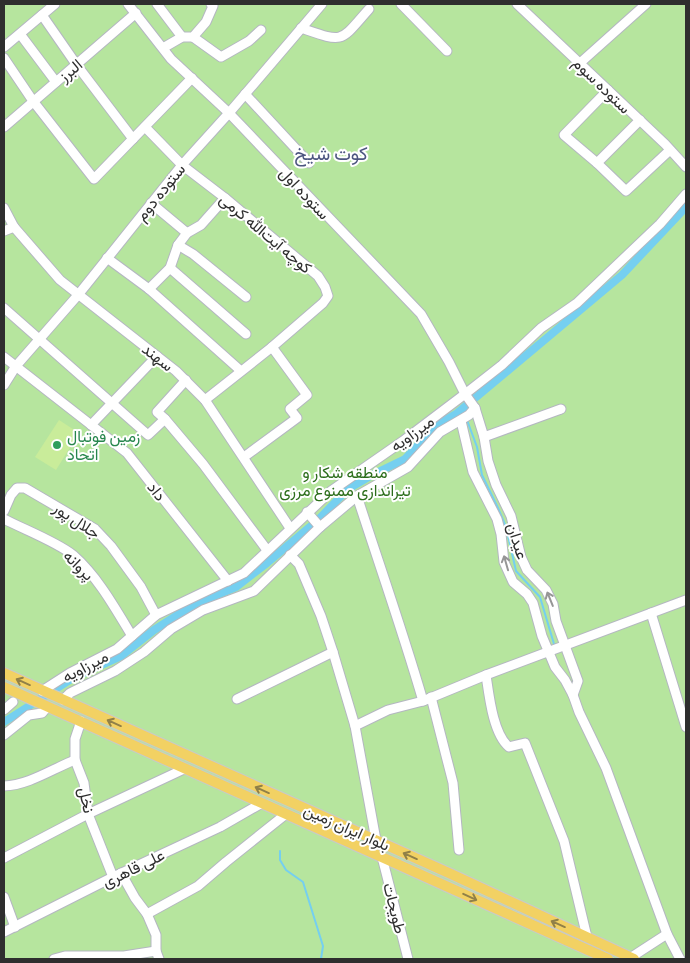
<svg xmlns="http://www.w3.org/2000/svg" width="690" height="963" font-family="Barlow,Vazirmatn,sans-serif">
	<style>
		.green { fill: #b6e59e }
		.pitch { fill: #c9ec9a }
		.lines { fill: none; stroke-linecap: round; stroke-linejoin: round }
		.stream { stroke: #75cff0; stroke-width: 2 }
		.canal { stroke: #75cff0; stroke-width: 8 }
		.minor-casing { stroke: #b4b7c1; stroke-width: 11 }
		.major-casing { stroke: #c9c9c9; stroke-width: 12 }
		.minor { stroke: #fff; stroke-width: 9 }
		.major { stroke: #f2d163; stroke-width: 10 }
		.oneway { stroke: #969696 }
		.oneway2 { stroke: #908048 }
		.leisure-dot { fill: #2e9e5b; stroke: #fff; stroke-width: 2 }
		.labels { text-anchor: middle; stroke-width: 4; stroke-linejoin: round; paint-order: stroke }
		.street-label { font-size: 16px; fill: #2e2e2e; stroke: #fff }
		.leisure-label { font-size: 16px; fill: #27864d; stroke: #fff; text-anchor: start }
		.park-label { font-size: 16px; fill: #2c6e1b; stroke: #fff }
		.quarter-label { font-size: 19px; fill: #4d5680; stroke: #fff }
	</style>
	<rect width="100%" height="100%" fill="#efe9e1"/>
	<rect class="green" x="4" y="4" width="682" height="955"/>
	<polygon class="pitch" points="59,420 79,433 56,470 35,457"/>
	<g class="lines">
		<g class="stream">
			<polyline points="467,420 477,447 482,475 498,508 506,527 516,571 540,597 554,644"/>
			<polyline points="280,851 280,860 286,870 303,882 323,946 321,959"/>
		</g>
		<polyline class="canal" points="4,722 73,678 121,656 154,630 195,604 236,587 267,563 318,520 348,489 372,475 405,459 437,425 456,414 622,275 686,207"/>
		<defs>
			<g id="minor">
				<polyline points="128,4 171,59 229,113 421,314 449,362 465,394 475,408 484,437 488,461 496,485 511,516 521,557 527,570 546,590 553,604 556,621 578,681 573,695"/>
				<polyline points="157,4 182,37"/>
				<polyline points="401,4 447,51"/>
				<polyline points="517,4 665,144 686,167"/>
				<polyline points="42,15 76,64 133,139"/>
				<path d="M301 28C345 43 339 43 369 9"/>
				<polyline points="20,34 56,82"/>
				<polyline points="193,37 221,57 249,41 261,30"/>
				<polyline points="4,47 55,4"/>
				<polyline points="163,48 182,37 193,37 206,22 213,6 211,4"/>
				<polyline points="4,58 33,101 94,179 192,78"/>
				<polyline points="580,63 646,4"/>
				<polyline points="245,94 309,163"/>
				<polyline points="640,120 597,163 626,191 670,150"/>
				<polyline points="4,127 136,13"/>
				<polyline points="145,127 182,165 225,198 318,276 325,287 328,296 323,303 272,347 205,400"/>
				<polyline points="597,163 564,135 608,90"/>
				<polyline points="151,203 187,233"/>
				<polyline points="4,208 14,227 60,280 176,371 205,400 290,528"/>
				<polyline points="4,231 14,227"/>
				<polyline points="178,245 193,254 246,297"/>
				<polyline points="107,258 149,289 241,371"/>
				<polyline points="170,268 246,334"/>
				<polyline points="149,289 170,268 178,245 187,233 201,225 225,198"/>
				<polyline points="4,308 148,435 165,419 203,464 267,550"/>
				<polyline points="4,357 127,453 228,581"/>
				<polyline points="4,385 16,366 78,295 182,165 229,113 322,4"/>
				<polyline points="165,419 157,412 186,380"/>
				<polyline points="461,421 473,472 497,519 501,534 504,562 513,582 527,594 533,603 542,636 555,667 565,680 573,695 579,712 606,768 667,934"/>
				<polyline points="91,425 157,356"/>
				<polyline points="484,437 561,409"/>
				<polyline points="244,457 297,418 290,409 307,395 272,347"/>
				<path d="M357 496C379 564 403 632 423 701"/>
				<polyline points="4,511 11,495 17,488 25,488 95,529 111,546 141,587 156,615"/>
				<polyline points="307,512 320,527"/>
				<path d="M4 519C23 529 57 542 73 555 98 577 115 608 132 636"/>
				<polyline points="290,555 299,564 321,616 333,652 355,726 376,840"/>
				<polyline points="651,613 686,727"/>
				<path d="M486 675C489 695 493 734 509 747L525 743 564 841 587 937"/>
				<polyline points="42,691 70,673 117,649 156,615 244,573 331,491 403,441 465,394 502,365 541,328 577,303 660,224 686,194"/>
				<polyline points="431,697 453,783 459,850"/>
				<polyline points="237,699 333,652"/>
				<polyline points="63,700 70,693 115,671 144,652 171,629 203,610 254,591 320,527 357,496 408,467 440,432 469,415 475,408"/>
				<polyline points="4,710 13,702"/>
				<polyline points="81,721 75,739 75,760 84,783 88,814 113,877"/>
				<polyline points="355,726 388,710 423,701 486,675 686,600"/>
				<polyline points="4,735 29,715 42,713 47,707"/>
				<path d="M4 786C29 785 52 769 75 760"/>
				<polyline points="382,857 408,959"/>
				<polyline points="4,858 88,814 184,769"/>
				<polyline points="121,873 135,898 147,914 156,935 156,951 159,959"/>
				<polyline points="4,897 15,927"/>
				<polyline points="147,914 198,886 226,862 286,814"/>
				<polyline points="4,932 113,877 220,827 262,803"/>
				<polyline points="630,958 667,934 680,959"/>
				<polyline points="54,959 65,956 124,956 156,951"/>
			</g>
			<g id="major">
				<polyline points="4,673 451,874 634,959"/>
				<polyline points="4,687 608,959"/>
			</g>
		</defs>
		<use href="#minor" class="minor-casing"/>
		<use href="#major" class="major-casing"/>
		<use href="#minor" class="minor"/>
		<use href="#major" class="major"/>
	</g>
	<defs><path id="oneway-shaft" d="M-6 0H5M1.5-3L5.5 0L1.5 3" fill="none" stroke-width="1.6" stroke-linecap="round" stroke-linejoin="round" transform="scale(1.25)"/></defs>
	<g class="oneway">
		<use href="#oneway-shaft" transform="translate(506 563) rotate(-106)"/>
		<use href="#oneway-shaft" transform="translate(550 599) rotate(-112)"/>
	</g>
	<g class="oneway2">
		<use href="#oneway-shaft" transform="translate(23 682) rotate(-156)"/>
		<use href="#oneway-shaft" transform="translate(114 723) rotate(-156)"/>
		<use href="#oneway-shaft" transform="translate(262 790) rotate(-156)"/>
		<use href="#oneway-shaft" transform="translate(410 856) rotate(-156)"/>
		<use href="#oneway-shaft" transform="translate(470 897) rotate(25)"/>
		<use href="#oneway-shaft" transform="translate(558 924) rotate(-156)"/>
	</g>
	<circle class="leisure-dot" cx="57" cy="445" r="5"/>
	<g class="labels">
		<g class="street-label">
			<text transform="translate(70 70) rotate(-40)" y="6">البرز</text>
			<text transform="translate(602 85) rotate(44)" y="6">ستوده سوم</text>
			<text transform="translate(160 192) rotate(-51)" y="6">ستوده دوم</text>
			<text transform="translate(305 193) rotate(47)" y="6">ستوده اول</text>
			<text transform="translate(266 233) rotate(40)" y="6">کوچه آیت‌الله کرمی</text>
			<text transform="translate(158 357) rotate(38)" y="6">سهند</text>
			<text transform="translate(412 433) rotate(-36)" y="6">میرزاویه</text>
			<text transform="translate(157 491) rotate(52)" y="6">داد</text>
			<text transform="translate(77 520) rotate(34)" y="6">جلال پور</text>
			<text transform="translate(518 541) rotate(73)" y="6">عیدان</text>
			<text transform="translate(79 565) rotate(44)" y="6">پروانه</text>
			<text transform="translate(85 666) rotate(-28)" y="6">میرزاویه</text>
			<text transform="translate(87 800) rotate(78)" y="6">نخل</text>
			<text transform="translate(347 827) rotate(24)" y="6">بلوار ایران زمین</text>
			<text transform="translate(133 868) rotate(-26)" y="6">علی قاهری</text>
			<text transform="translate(395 908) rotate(76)" y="6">طویجات</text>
		</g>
		<g class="leisure-label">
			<text x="67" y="442">زمین فوتبال<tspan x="67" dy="18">اتحاد</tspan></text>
		</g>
		<g class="park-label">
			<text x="345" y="478">منطقه شکار و<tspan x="345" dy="18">تیراندازی ممنوع مرزی</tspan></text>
		</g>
		<g class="quarter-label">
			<text x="331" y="160">کوت شیخ</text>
		</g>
	</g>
	<rect width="690" height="963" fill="none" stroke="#2e2e2e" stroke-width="10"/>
</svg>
